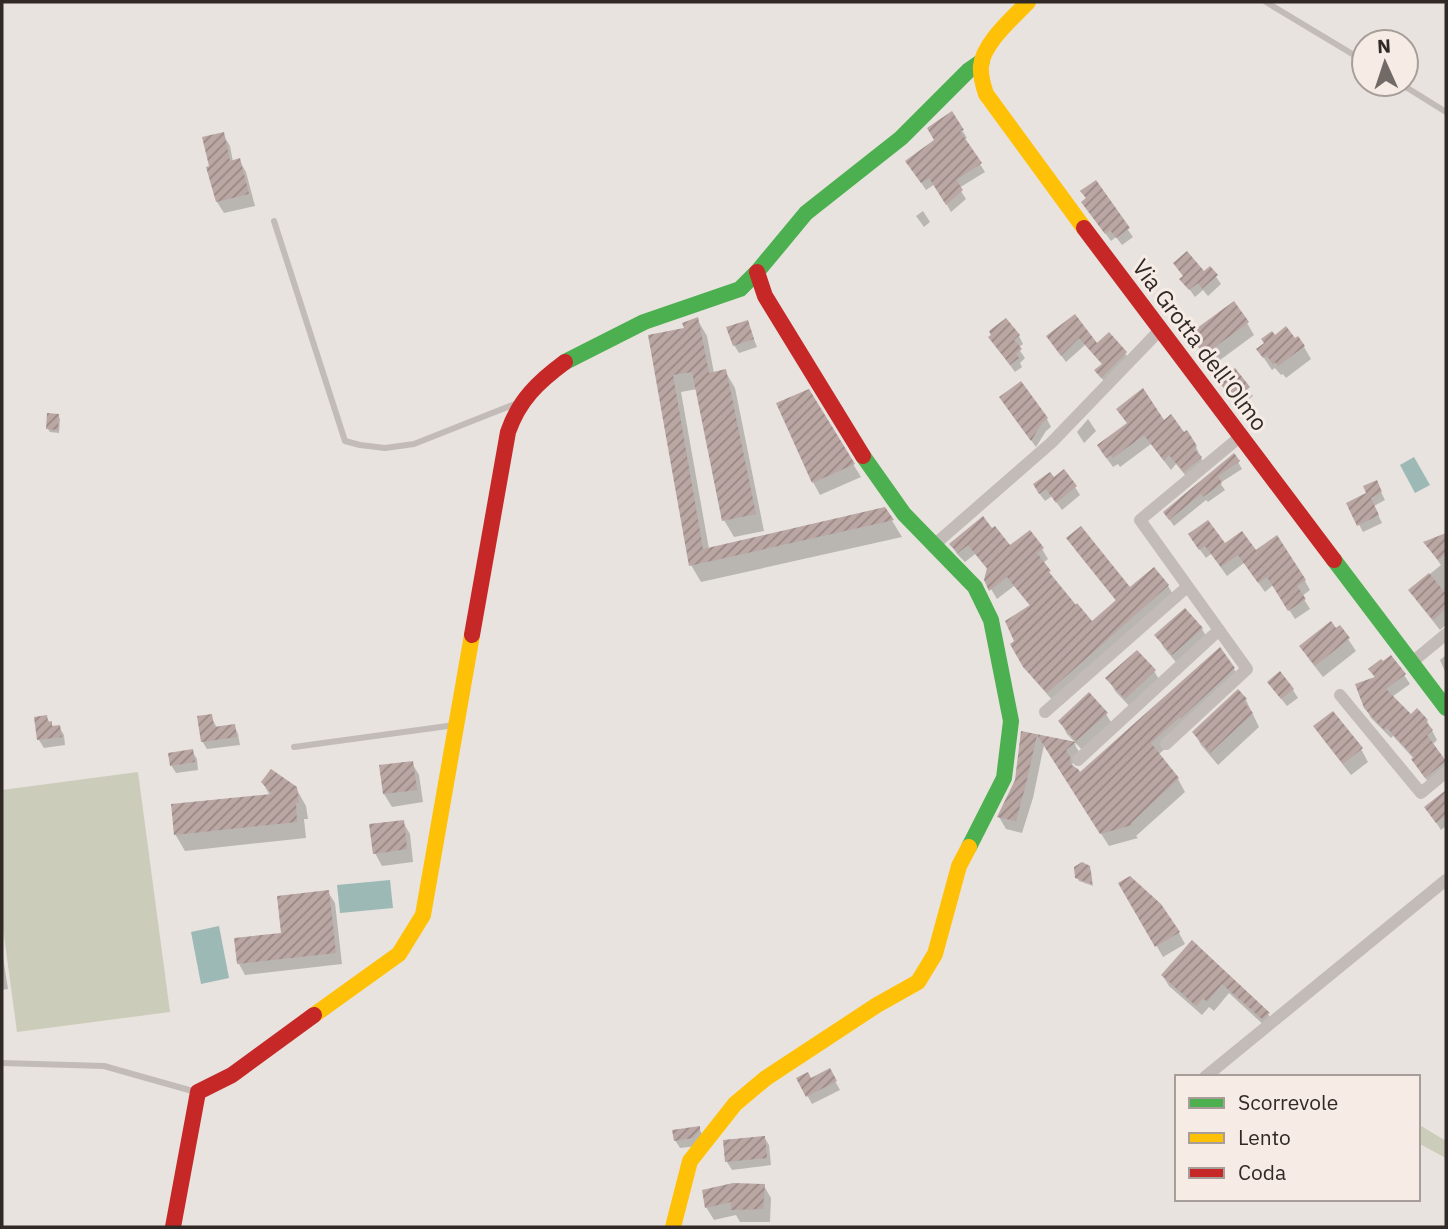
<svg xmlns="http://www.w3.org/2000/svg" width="1448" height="1229" font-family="'IBM Plex Sans',sans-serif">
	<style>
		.grass { fill: #cbccb9 }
		.water { fill: #9cb9b6 }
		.shadow { fill: #0003 }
		.building { fill: url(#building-hatch) }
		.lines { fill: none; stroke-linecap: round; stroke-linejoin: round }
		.lane { stroke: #c2bbb7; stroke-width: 6 }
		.street { stroke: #c2bbb7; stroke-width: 12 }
		.fast { stroke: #4caf50; stroke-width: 16 }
		.slow { stroke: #ffc107; stroke-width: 16 }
		.jam { stroke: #c62828; stroke-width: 16 }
		.labels { text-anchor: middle; stroke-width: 6; stroke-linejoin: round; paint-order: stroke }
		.street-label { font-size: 23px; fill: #312926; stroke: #f6ece5 }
	</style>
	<defs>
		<pattern id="building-hatch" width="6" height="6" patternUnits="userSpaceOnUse" patternTransform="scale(1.75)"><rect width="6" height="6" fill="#baa6a2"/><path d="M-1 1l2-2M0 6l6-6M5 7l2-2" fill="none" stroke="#988784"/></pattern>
	</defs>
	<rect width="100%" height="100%" fill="#e8e3de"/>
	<g class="grass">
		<polygon points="138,772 170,1012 17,1032 2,921 2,790"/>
		<polygon points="1418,1124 1446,1141 1446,1158 1418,1143"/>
	</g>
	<g class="water">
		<polygon points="1414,457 1430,485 1415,493 1400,465"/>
		<polygon points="390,880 393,908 340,913 337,885"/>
		<polygon points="219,926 229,978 201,984 191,932"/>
	</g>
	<g class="shadow">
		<polygon points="952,114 967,138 964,139 985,172 959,188 966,199 951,212 935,184 926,190 912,169 936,141"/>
		<polygon points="223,134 230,146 233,162 239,160 246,172 255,206 224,213 217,202 209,168"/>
		<polygon points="1095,183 1133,237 1122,245 1116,237 1111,241 1088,210 1087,199"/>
		<polygon points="923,211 930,222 924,227 916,216"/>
		<polygon points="1210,268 1221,284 1208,296 1203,290 1195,297 1182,279 1203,274"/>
		<polygon points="1075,316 1096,345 1125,353 1130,361 1107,385 1096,371 1103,365 1085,345 1066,362 1048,337"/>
		<polygon points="697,319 707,336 714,373 725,371 735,388 764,531 734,537 724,520 697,389 681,392 709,549 885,509 902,537 701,582 691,565 650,336 686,330"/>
		<polygon points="747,322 757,347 739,353 734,345"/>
		<polygon points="1247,323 1254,335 1212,366 1191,335"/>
		<polygon points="1019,336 1023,344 1018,348 1025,358 1020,363 1022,367 1015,372 990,338"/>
		<polygon points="1275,337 1295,341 1304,347 1311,359 1286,378 1283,374 1281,375 1275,368 1272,370 1258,349"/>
		<polygon points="1235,370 1253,396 1238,407 1224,389"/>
		<polygon points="808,391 861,477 820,495 813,482"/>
		<polygon points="1006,406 1047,419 1051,427 1046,431 1036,447"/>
		<polygon points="1118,410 1164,422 1184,435 1196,447 1206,468 1190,481 1176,464 1171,470 1151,444 1120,467 1118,464 1113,467 1105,456 1128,424"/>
		<polygon points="58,415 60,419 59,433 50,432 48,429"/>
		<polygon points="1088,419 1096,431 1084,443 1077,432"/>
		<polygon points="1234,455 1242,469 1220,483 1225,490 1208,502 1206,500 1174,526 1169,519"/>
		<polygon points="1054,480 1075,487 1080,495 1062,510 1052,496 1045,501 1039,493"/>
		<polygon points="1380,490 1385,500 1374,506 1382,523 1363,532 1348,504"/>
		<polygon points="982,519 1010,547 1042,549 1048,559 1043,563 1055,582 1092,624 1117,602 1074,548 1130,590 1168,586 1174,596 1054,702 1032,677 1013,645 1031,607 1014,586 997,599 985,579 988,570 975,554 965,562 957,554 951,544"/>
		<polygon points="1446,535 1446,625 1440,630 1417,601 1410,590 1441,565 1425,543"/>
		<polygon points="1195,543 1255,552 1305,581 1310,590 1302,596 1310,609 1295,619 1273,585 1265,592 1244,563 1227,576 1211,554 1206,558"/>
		<polygon points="1202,629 1209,641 1180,667 1164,648 1157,635"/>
		<polygon points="1348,639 1356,651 1323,677 1309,659 1301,647"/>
		<polygon points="1446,655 1446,674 1440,660"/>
		<polygon points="1234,669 1241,681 1158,755 1178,779 1185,792 1136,836 1138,838 1109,846 1044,745 1033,798 1022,833 1006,829 999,817 1017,780 1023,733 1076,744 1075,745 1081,755 1072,764 1080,774"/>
		<polygon points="1370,669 1404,675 1410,684 1392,697 1411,717 1417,711 1427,721 1437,740 1432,745 1446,764 1446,774 1431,786 1419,769 1414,759 1393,736 1391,738 1371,718 1365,707 1376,679"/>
		<polygon points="1154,671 1162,684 1133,710 1115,691 1108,678"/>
		<polygon points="1274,690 1293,690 1298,698 1287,706"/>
		<polygon points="1246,700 1259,727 1218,765 1201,745 1194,732"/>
		<polygon points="1106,714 1114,727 1085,753 1067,734 1060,721"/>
		<polygon points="211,716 217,728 234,726 238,734 240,745 207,749 202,741"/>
		<polygon points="46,717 54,728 59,727 64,735 65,745 44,748 39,740 36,718"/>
		<polygon points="1315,727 1361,749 1368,762 1351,775 1323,739"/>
		<polygon points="192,751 197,759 198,770 176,773 171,765"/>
		<polygon points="412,763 419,775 423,802 392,807 384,794 381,766"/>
		<polygon points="263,783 296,788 306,806 308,819 304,819 306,838 185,851 175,834 270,796"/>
		<polygon points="1446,792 1446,826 1441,830 1426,807"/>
		<polygon points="403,822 410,834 413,862 382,866 375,853"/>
		<polygon points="1089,867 1091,871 1093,886 1079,881 1077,877"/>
		<polygon points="1120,883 1179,933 1185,944 1163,957"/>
		<polygon points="328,892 335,903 342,964 245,975 239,964 236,940 283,934"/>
		<polygon points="1192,943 1268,1014 1274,1024 1268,1029 1229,993 1214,1011 1209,1007 1202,1015 1169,986 1163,976"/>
		<polygon points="2,951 8,989 2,990"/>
		<polygon points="829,1070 840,1090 812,1104 798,1079 811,1080"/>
		<polygon points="699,1128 703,1136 698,1146 680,1148 675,1140"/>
		<polygon points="764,1137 769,1145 771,1165 732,1170 727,1162"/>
		<polygon points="764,1186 771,1198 770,1222 740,1222 736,1215 714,1220 706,1207"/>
	</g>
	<g class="building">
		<polygon points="952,111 964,130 960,131 982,163 956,180 963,190 946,205 929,178 921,183 905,161 934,140 927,128"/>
		<polygon points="224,132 230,161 240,158 249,194 216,202 206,167 209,166 202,137"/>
		<polygon points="1096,180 1130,228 1116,238 1110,230 1105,234 1081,202 1086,198 1080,191"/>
		<polygon points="1187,251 1204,271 1210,266 1218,275 1202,289 1198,283 1189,290 1179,279 1183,276 1173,263"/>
		<polygon points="1234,301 1249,322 1204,355 1189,334"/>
		<polygon points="1075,314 1097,343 1109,332 1127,352 1101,378 1094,370 1102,364 1079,338 1061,356 1046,336"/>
		<polygon points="698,317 709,373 726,369 756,514 722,521 692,372 673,375 703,549 885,507 894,520 689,566 648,335 684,328 682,323"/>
		<polygon points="1006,318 1020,335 1014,340 1022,349 1016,354 1019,358 1010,365 988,337 991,335 989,331"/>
		<polygon points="748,320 754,339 733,346 726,327"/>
		<polygon points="1286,326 1295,338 1298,336 1305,346 1278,366 1275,362 1273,364 1267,356 1263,358 1256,349 1264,343 1261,339 1272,331 1275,335"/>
		<polygon points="1235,368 1250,387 1232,400 1218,380"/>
		<polygon points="1021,381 1048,418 1042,423 1031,441 999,397"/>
		<polygon points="1143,388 1164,420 1171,414 1184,432 1187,430 1197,446 1194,449 1202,457 1184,472 1169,455 1164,461 1144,435 1113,458 1111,455 1106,458 1097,445 1127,423 1116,409"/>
		<polygon points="809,389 855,464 812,483 776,403"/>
		<polygon points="47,413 59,414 58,430 46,429"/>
		<polygon points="1234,453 1240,461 1218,476 1222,483 1203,497 1201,494 1169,520 1163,512"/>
		<polygon points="1064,469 1077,486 1056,503 1046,489 1039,494 1033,484 1050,472 1054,477"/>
		<polygon points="1377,480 1382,492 1371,498 1379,515 1357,526 1346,503 1366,493 1363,486"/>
		<polygon points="983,516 992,528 995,526 1010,545 1030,530 1044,548 1037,553 1051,571 1049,572 1076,605 1077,603 1092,621 1116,600 1066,538 1081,526 1130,587 1154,567 1169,585 1047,693 1023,667 1010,644 1014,641 1005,621 1030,605 1007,577 989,591 984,580 987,568 968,545 958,553 949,544"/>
		<polygon points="1208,520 1225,543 1242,531 1256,550 1277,535 1306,580 1297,586 1306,599 1288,611 1267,577 1258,583 1238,555 1221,567 1205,546 1199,550 1188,534"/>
		<polygon points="1446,533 1446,554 1438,560 1423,542"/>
		<polygon points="1429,573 1446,594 1446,609 1433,620 1408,590"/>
		<polygon points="1185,608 1203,628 1172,655 1154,635"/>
		<polygon points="1331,621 1336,628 1340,625 1350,638 1315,666 1299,646"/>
		<polygon points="1220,647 1235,668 1181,718 1180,717 1151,743 1179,778 1131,823 1132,825 1100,834 1037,735 1026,784 1016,821 997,817 1015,780 1021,731 1076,742 1066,750 1070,757 1071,765 1078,769 1080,772"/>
		<polygon points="1137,650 1156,670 1125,699 1105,678"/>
		<polygon points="1391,655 1406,674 1386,689 1411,714 1417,708 1428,720 1426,722 1433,730 1427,735 1446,761 1425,778 1411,759 1414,757 1387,728 1384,730 1364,708 1355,684 1375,677 1368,669 1381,659 1383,661"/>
		<polygon points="1280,671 1294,689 1281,699 1267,682"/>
		<polygon points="1238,689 1247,699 1244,702 1253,713 1210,753 1192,732"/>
		<polygon points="1089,692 1108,713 1076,741 1058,721"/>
		<polygon points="1333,711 1363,748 1343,764 1313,726"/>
		<polygon points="212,714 214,727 235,724 237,737 201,742 197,716"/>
		<polygon points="47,715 48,722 52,721 52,726 60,725 62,737 37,740 34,717"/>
		<polygon points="193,749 195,762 170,766 168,753"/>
		<polygon points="413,761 417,790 383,794 379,765"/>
		<polygon points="271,769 297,787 299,802 296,803 297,822 174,835 171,804 272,794 261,782"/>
		<polygon points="1446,790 1446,815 1436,823 1424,807"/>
		<polygon points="404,820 407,849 373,854 369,824"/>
		<polygon points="1082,862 1090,866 1092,884 1075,878 1074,867"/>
		<polygon points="1130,876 1161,904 1180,932 1155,947 1118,883"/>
		<polygon points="329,890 336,953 237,964 234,938 281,933 277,896"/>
		<polygon points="1192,940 1209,956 1270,1013 1262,1019 1222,984 1207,1002 1203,998 1196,1006 1161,975"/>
		<polygon points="830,1068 837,1081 806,1097 796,1078 808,1072 811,1078"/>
		<polygon points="700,1126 700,1130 693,1138 674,1141 672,1130"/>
		<polygon points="765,1136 767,1158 725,1162 723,1140"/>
		<polygon points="733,1183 765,1184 763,1209 731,1210 731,1202 705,1208 702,1190"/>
	</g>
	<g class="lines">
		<g class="lane">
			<polyline points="1266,2 1364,61"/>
			<polyline points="1401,84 1446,112"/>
			<polyline points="274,221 345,441 360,445 385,448 414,444 515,404"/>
			<polyline points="294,747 455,725"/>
			<polyline points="2,1063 104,1066 196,1092"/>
		</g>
		<g class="street">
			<polyline points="934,545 1051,443 1160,330"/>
			<polyline points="1411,663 1446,634"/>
			<polyline points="1340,695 1421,793 1446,772"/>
			<polyline points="1045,712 1187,587"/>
			<polyline points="1166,744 1247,669 1140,520 1241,436"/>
			<polyline points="1078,760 1219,630"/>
			<polyline points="1205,1077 1446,880"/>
		</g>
		<g class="fast">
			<polyline points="565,362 644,322 740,289 757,272 806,213 901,138 969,70 982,61"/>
			<polyline points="863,456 904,514 975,587 991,620 1011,721 1004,778 969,847"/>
			<polyline points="1334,560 1446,708"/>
		</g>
		<g class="slow">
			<path d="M1028 2C1013 18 983 43 981 66 980 75 983 85 986 94L1084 228"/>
			<polyline points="314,1015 399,954 423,915 472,635"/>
			<polyline points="673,1227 690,1161 735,1104 766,1078 877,1005 918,982 935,954 959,866 969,847"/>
		</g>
		<g class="jam">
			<polyline points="1084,228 1334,560"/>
			<polyline points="757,272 765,296 863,456"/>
			<path d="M472 635 508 432C519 400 538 382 565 362"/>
			<polyline points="173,1227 198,1092 232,1075 314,1015"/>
		</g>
	</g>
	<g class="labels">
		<g class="street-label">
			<text transform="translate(1200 345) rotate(53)" y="8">Via Grotta dell'Olmo</text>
		</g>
	</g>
	<rect width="1448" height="1229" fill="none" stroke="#312926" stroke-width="7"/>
	<rect x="1175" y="1075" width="245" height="126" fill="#f6ece5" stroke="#a79e99" stroke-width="2"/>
	<rect x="1189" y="1098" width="35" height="10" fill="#4caf50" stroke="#a79e99" stroke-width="2"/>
	<text x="1238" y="1110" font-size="21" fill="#312926">Scorrevole</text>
	<rect x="1189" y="1133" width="35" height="10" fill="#ffc107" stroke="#a79e99" stroke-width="2"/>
	<text x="1238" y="1145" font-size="21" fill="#312926">Lento</text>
	<rect x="1189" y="1168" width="35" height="10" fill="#c62828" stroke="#a79e99" stroke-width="2"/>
	<text x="1238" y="1180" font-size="21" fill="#312926">Coda</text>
	<g transform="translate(1385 63) rotate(357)"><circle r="33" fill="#f6ece5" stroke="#a79e99" stroke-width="2"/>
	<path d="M0-5L12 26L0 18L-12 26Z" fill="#716a66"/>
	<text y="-10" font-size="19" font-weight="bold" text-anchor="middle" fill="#312926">N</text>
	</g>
</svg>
